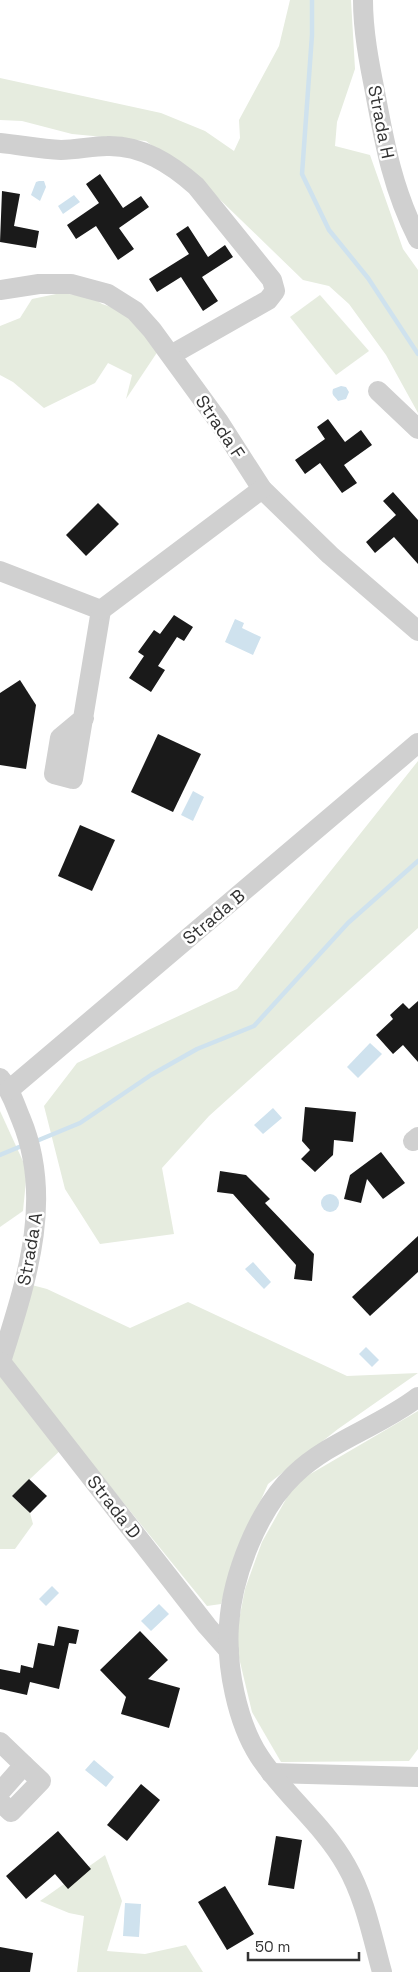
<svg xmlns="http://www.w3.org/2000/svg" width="418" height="1972" font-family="'Space Grotesk',sans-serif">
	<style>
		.green { fill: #e6ecdf }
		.water { fill: #cfe2ee }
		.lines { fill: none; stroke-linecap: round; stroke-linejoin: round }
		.stream { stroke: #cfe2ee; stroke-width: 4.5 }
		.building { fill: #1a1a1a }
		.minor { stroke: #d0d0d0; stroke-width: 20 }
		.labels { text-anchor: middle; stroke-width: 5; stroke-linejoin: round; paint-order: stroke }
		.street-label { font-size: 18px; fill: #333; stroke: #fff }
	</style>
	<rect width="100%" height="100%" fill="#fff"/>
	<g class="green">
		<polygon points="290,0 351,0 355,69 337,122 335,146 370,155 403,249 418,270 418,413 386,355 349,304 329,286 303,280 210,190 146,141 72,134 22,121 0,120 0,78 161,113 205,131 234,151 240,138 239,120 279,46"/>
		<polygon points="61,293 91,297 102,304 129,313 158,351 126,399 132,375 108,363 95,383 44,408 13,382 0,375 0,326 20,318 32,299"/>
		<polygon points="320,295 369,351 336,375 290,317"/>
		<polygon points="418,761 418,928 209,1116 162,1168 174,1234 100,1244 65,1189 44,1106 77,1063 237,989"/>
		<polygon points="0,1111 27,1170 23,1211 0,1227"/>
		<polygon points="28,1284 47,1289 130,1328 188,1302 347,1376 418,1373 338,1429 268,1484 235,1558 221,1604 207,1606 3,1354"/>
		<polygon points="0,1361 66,1445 12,1496 30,1513 33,1524 15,1549 0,1549"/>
		<polygon points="418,1411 418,1749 409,1761 281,1762 252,1712 235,1641 245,1589 262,1542 295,1483"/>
		<polygon points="105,1855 122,1901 107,1951 145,1954 186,1945 203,1972 77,1972 84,1916 69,1913 40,1901"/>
	</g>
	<g class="water">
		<polygon points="39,181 44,181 46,187 40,201 31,195 36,182"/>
		<polygon points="74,195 80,202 63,214 58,206"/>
		<path d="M341 386 346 387 349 392 346 399 338 401C335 396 331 396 333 389Z"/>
		<polygon points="235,619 244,623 242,628 261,637 253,655 225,642"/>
		<polygon points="193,791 204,797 193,821 181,815"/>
		<polygon points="370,1043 382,1054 358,1078 347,1067"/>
		<polygon points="273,1108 282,1118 263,1134 254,1125"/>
		<circle cx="330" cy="1203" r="9"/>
		<polygon points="253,1262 271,1282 264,1289 245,1269"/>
		<polygon points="366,1347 379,1360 372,1367 359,1354"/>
		<polygon points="52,1586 59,1593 46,1606 39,1599"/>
		<polygon points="159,1604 169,1614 151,1631 141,1621"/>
		<polygon points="94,1760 114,1777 106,1787 85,1770"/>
		<polygon points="125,1903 141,1904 139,1937 123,1936"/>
	</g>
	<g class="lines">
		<g class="stream">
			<polyline points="312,0 312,35 302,174 329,230 368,278 418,354"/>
			<polyline points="34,1142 80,1123 151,1075 197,1049 254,1026 348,923 418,861"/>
			<polyline points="0,1155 24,1145"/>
		</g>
	</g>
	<g class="building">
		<polygon points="100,174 123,208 141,196 149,207 119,228 134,249 118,260 96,226 76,239 67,225 99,203 86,184"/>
		<polygon points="2,191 20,194 14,226 39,231 36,248 0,242"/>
		<polygon points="188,226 208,257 225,245 233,257 202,277 218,301 203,311 181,277 157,292 149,279 189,254 176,234"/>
		<polygon points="328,419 345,442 361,430 372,445 344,465 357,483 342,493 320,463 305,474 295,460 325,439 317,427"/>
		<polygon points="393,492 418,520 418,564 394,537 375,553 366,542 396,515 383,501"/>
		<polygon points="98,503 119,524 86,556 66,535"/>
		<polygon points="174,615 193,627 184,641 177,637 158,666 165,670 151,692 129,678 144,656 138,652 154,630 160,634"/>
		<polygon points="20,680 36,705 26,769 0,765 0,693"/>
		<polygon points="158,734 201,754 173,812 131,792"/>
		<polygon points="80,825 115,840 92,891 58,876"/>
		<polygon points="418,1001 418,1062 403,1045 393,1054 376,1035 393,1019 390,1015 403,1003 409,1009"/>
		<polygon points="305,1107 356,1112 353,1142 334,1140 333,1155 315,1172 301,1159 310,1150 302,1141"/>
		<polygon points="381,1152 405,1183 383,1199 367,1179 361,1203 344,1199 350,1175"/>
		<polygon points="220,1171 246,1175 270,1199 265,1203 314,1254 312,1281 294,1279 296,1265 233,1194 217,1192"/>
		<polygon points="418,1236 418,1272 370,1316 352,1297"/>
		<polygon points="29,1479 47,1496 30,1513 12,1496"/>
		<polygon points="58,1626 79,1630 76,1644 69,1643 59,1689 30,1682 27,1695 0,1689 0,1669 20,1673 21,1665 33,1668 38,1643 54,1646"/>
		<polygon points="140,1631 168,1660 148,1679 180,1688 169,1728 121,1714 126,1697 100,1670"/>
		<polygon points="141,1784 160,1800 127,1841 107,1825"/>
		<polygon points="58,1831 91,1869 68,1889 55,1874 26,1899 6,1876"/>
		<polygon points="276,1836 302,1840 294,1889 268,1885"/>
		<polygon points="225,1886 254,1934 227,1950 198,1902"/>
		<polygon points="0,1947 33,1953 30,1972 0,1972"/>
	</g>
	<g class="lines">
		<g class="minor">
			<path d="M363 0C363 31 369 62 375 92 385 146 393 190 418 239"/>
			<path d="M0 143C20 145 41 149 61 150 77 150 92 146 107 146 142 145 171 164 196 186L272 280 275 291 268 300 171 355"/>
			<polyline points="0,290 39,284 71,284 108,294 135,311 152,330 219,422 262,489 330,555 418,631"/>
			<polyline points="378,391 418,429"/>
			<polyline points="0,571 101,610 73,779 54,774 60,738 84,718"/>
			<polyline points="101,610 262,489"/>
			<path d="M0 1078C11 1090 15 1105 21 1119 55 1201 25 1284 0 1365"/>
			<polyline points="9,1090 418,743"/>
			<polyline points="413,1141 418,1137"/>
			<polyline points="1,1362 207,1626 229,1651"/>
			<polyline points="0,1742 24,1765 0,1792"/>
			<polyline points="271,1773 418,1777"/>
			<polyline points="0,1802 11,1812 41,1781 24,1765"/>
			<path d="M382 1972C372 1936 365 1898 346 1865 323 1824 284 1795 259 1756 237 1722 226 1666 229 1625 232 1576 258 1509 294 1475 329 1441 379 1427 418 1397"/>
		</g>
	</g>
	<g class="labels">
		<g class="street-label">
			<text transform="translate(381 122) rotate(79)" y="6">Strada H</text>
			<text transform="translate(220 427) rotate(56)" y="6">Strada F</text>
			<text transform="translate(214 917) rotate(-40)" y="6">Strada B</text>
			<text transform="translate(30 1249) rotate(-80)" y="6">Strada A</text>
			<text transform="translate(114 1507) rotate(52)" y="6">Strada D</text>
		</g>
	</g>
	<path d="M248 1952v8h111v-8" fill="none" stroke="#333333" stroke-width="2.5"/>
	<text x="255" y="1952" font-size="15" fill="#333333" stroke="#ffffff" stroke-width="4" paint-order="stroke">50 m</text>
</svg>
